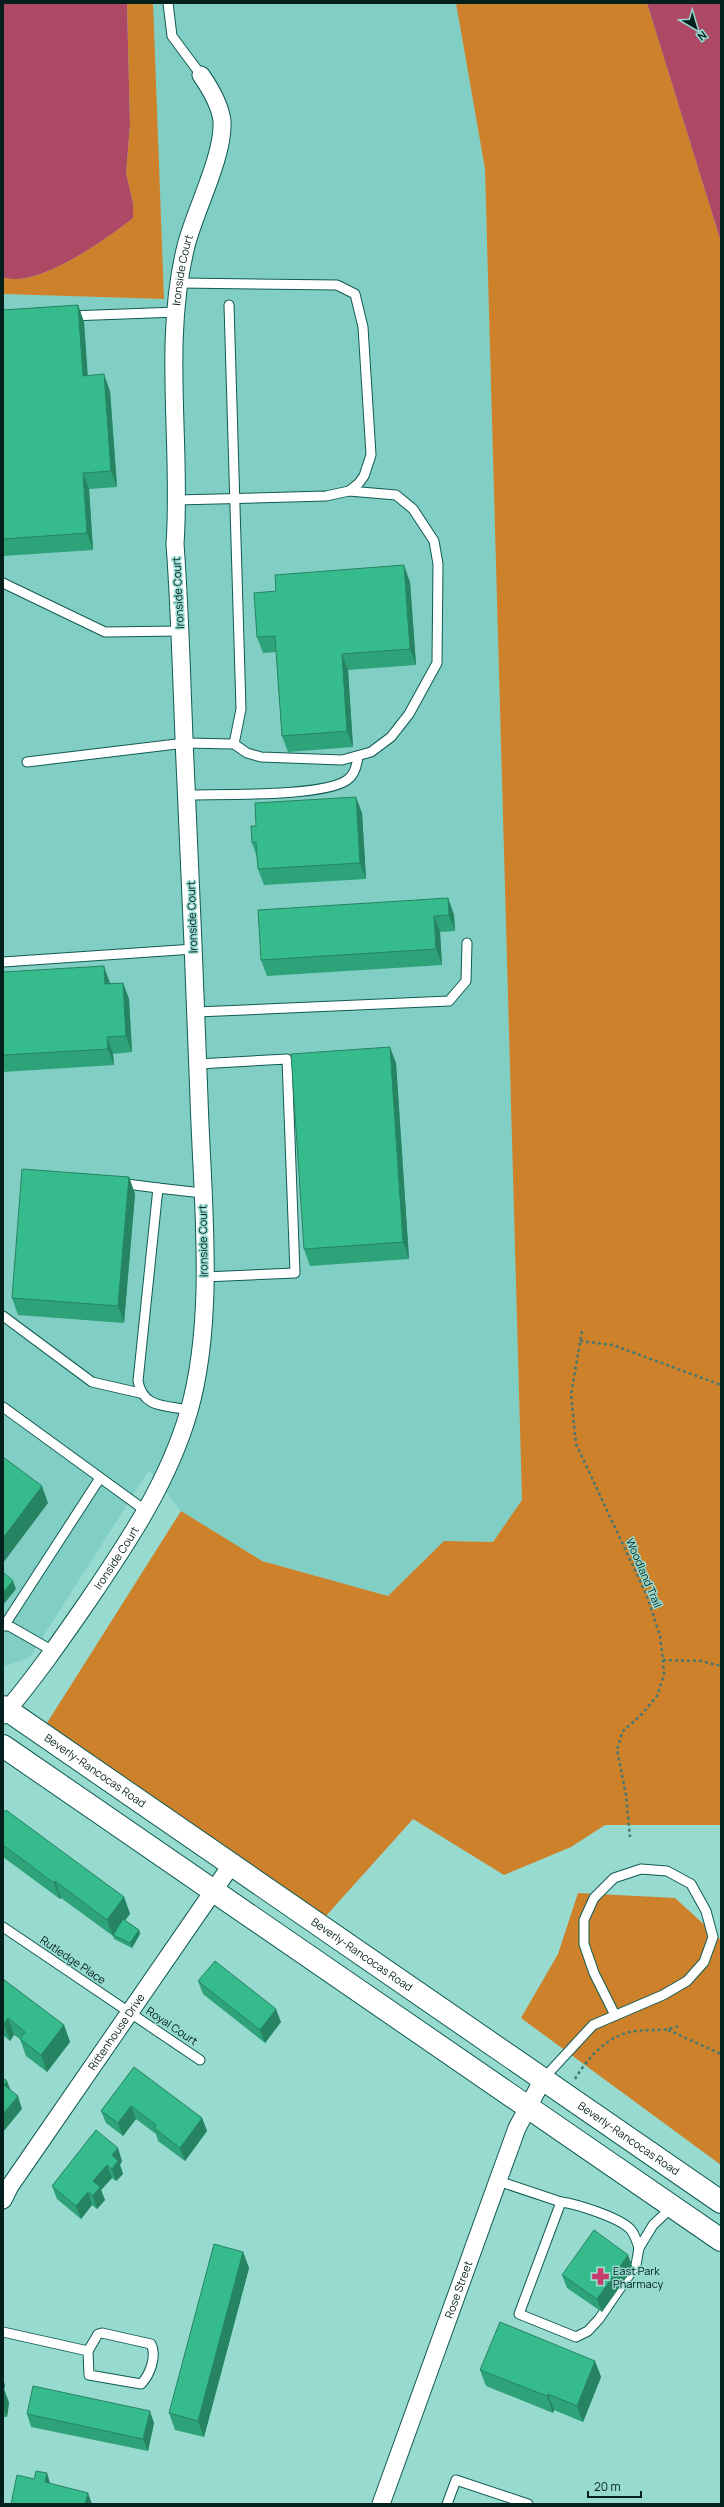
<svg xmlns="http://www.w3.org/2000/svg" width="724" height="2507" font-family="Manrope,sans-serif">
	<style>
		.built { fill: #81cec4 }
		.forest { fill: #cd812a }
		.water { fill: #ad4865 }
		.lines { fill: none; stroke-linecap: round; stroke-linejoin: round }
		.lane-casing { stroke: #115b54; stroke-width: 11 }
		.street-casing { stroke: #115b54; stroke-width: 19 }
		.primary-casing { stroke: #115b54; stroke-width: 24 }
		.path { stroke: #497871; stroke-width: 2.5; stroke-dasharray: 3 3; stroke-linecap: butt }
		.lane { stroke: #fff; stroke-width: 9 }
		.street { stroke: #fff; stroke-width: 17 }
		.primary { stroke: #fff; stroke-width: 22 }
		.wall { fill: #2ea278 }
		.shaded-wall { fill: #268462 }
		.building { fill: #36bc8c; stroke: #268462 }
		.labels { text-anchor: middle; stroke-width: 3; stroke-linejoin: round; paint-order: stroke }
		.street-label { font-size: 11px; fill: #04201d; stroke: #97dad0 }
		.poi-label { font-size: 11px; fill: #04201d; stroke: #97dad0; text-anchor: start }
	</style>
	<rect width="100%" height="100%" fill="#97dad0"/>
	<polygon class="built" points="152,3 456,3 485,169 522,1500 493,1542 444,1541 388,1596 262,1561 181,1511 149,1470 30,1657 3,1667 3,294 164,299"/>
	<g class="forest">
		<path d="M127 3H153L164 299 3 294V277C36 290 108 238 133 218V203L126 173 130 125Z"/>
		<polygon points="456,3 647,3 721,242 721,1825 605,1825 571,1847 504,1875 413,1819 325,1917 47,1723 181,1511 262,1561 388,1596 444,1541 493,1542 522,1500 485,169"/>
		<polygon points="578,1893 675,1898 721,1940 721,2165 521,2018 558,1954"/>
	</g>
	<g class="water">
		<path d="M3 3H127L130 125 126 173 133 203V218C108 238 36 290 3 277Z"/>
		<polygon points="647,3 721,3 721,242"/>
	</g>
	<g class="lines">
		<defs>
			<g id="lane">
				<polyline points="168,3 172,36 201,75"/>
				<polyline points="229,305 241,709 234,744"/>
				<polyline points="70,316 177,312"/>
				<polyline points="177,500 326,496 349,491 359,483 364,476 371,455 363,327 355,294 337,285 180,283"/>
				<polyline points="3,583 105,632 180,631"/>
				<polyline points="27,762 185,743 234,744 247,753 261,757 342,760 371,752 391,737 409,714 437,663 438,564 434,541 413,509 396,495 349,491"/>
				<path d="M187 795C220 794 324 797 347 780 355 775 357 765 358 756"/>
				<polyline points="3,962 194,949"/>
				<polyline points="196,1012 449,1001 466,981 467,943"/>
				<polyline points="198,1064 287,1059 295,1273 204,1277"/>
				<polyline points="119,1183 158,1188"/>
				<polyline points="3,1316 92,1382 140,1393"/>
				<polyline points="3,1407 146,1511"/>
				<path d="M189 1410C166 1405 143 1409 138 1381L158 1188 202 1193"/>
				<polyline points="3,1625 11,1627 53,1651"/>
				<polyline points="4,1626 100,1478"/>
				<polyline points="3,1927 200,2060"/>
				<polyline points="543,2079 593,2025 663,1995 687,1981 704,1962 713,1937 706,1911 691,1884 667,1871 641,1869 614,1878 594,1898 584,1920 584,1944 594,1973 615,2015"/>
				<path d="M498 2181 561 2202C577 2204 621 2218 631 2230 635 2235 637 2242 639 2248"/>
				<polyline points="561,2202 519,2314 576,2337 588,2331 599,2319 636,2265 639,2248 653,2225 672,2207"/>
				<polyline points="3,2332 88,2351"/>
				<path d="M102 2333 151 2344C157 2356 150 2375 141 2384L89 2375 88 2351 98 2334Z"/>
				<polyline points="447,2504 456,2480 528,2504"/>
			</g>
			<g id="street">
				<path id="s1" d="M3 1715C34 1679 61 1640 88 1601 128 1542 169 1481 189 1411 216 1316 202 1197 199 1098 195 993 191 889 186 784 182 704 181 624 175 544 182 446 162 342 186 246 195 210 224 156 222 121 220 104 210 88 201 75"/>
				<path id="s2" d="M3 2200 10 2186 232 1864"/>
				<path id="s3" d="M381 2504 517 2128 543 2079"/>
			</g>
			<g id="primary">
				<path id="s4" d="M3 1707 721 2202"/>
				<polyline points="3,1746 721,2240"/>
			</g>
		</defs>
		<use href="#lane" class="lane-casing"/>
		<use href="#street" class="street-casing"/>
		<use href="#primary" class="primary-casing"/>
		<g class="path">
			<polyline points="582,1331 571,1395 576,1444 647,1596 660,1636 663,1660 664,1675 657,1696 642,1714 622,1732 617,1750 626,1795 630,1837"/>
			<polyline points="580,1341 613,1345 721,1385"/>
			<polyline points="663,1660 701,1661 721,1666"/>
			<polyline points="668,2030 721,2054"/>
			<path d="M575 2079C588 2057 609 2034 636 2031 652 2029 666 2032 681 2025"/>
		</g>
		<use href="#lane" class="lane"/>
		<use href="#street" class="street"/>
		<use href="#primary" class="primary"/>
	</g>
	<g class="wall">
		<polygon points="78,305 84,322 87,375 110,391 117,487 89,489 93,550 3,556 3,310"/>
		<polygon points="410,582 416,665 348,670 353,747 288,752 282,736 276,652 263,653 257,637"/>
		<polygon points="362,813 366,879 264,885 258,869 257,857 252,843"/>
		<polygon points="448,898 454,915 455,931 440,932 442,965 267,976 261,960"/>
		<polygon points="3,972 110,983 123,983 129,999 132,1052 113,1054 114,1065 3,1072"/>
		<polygon points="396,1063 409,1259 310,1266 304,1249"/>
		<polygon points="129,1177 135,1194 124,1323 18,1315 12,1298"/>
		<polygon points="3,1813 124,1897 130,1914 125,1920 139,1930 140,1934 132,1948 114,1939 113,1936 61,1898 60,1899 3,1857"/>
		<polygon points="3,1979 64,2025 70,2042 47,2072 26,2056 20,2039 14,2035 10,2041 3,2035"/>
		<polygon points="198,1981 281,2022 265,2043 203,1994"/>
		<polygon points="134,2067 202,2118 207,2131 185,2161 158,2141 156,2134 136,2119 123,2136 106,2123 101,2111"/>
		<polygon points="96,2130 122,2161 120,2165 123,2174 116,2181 112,2178 101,2190 105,2200 97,2209 92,2205 81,2219 57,2199 52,2186"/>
		<polygon points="243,2252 249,2268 204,2437 175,2430 169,2413"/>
		<polygon points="633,2268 602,2312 567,2288 562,2275"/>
		<polygon points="595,2361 601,2377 583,2422 554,2410 553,2413 486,2386 480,2370"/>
		<polygon points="3,2380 5,2385 4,2389 9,2403 7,2417 3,2417"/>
		<polygon points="27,2414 154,2423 148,2451 31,2427"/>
	</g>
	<g class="shaded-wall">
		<polygon points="78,305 84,322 89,392 83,376"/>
		<polygon points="104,374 110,391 117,487 111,471"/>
		<polygon points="83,473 89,489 93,550 87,533"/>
		<polygon points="404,565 410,582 416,665 410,649"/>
		<polygon points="342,654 348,670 353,747 347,731"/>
		<polygon points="356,797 362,813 366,879 360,863"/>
		<polygon points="448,898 454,915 455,931 449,915"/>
		<polygon points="434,916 440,932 442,965 436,949"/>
		<polygon points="104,966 110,983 111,1000 105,984"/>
		<polygon points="123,983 129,999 132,1052 126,1036"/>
		<polygon points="107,1037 113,1054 114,1065 108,1049"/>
		<polygon points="390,1047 396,1063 409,1259 403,1242"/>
		<polygon points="129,1177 135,1194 124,1323 118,1306"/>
		<polygon points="42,1486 48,1503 3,1563 3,1538"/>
		<polygon points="13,1581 16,1589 3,1605 3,1592"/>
		<polygon points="55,1881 61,1898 60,1899 54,1883"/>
		<polygon points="124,1897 130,1914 114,1935 113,1935 113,1936 107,1920"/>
		<polygon points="139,1930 140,1934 132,1948 130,1943"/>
		<polygon points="276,2009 281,2022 265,2043 260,2030"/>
		<polygon points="8,2018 14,2035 10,2041 4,2024"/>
		<polygon points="64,2025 70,2042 47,2072 41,2055"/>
		<polygon points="7,2081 12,2094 4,2085"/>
		<polygon points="18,2096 22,2109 3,2132 3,2114"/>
		<polygon points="131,2106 136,2119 123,2136 118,2123"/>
		<polygon points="202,2118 207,2131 185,2161 180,2148"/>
		<polygon points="118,2148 122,2161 120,2165 123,2174 116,2181 112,2169 112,2155"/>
		<polygon points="107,2165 112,2178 101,2190 105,2200 97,2209 93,2196 93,2181"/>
		<polygon points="88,2192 92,2205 81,2219 76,2206"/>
		<polygon points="243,2252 249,2268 204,2437 198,2421"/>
		<polygon points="628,2255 633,2268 602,2312 597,2299"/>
		<polygon points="595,2361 601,2377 583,2422 577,2406"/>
		<polygon points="3,2380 5,2385 4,2389 9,2403 7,2417 3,2407"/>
		<polygon points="548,2394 554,2410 553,2413 547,2396"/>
		<polygon points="150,2411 154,2423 148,2451 143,2439"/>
		<polygon points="47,2473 51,2486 45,2482"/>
		<polygon points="88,2493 92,2504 85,2504"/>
	</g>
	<g class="building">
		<polygon points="78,305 83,376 104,374 111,471 83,473 87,533 3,539 3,310"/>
		<polygon points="404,565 410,649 342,654 347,731 282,736 275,636 257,637 254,593 276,591 275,575"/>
		<polygon points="356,797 360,863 258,869 256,842 252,843 251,826 256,826 255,803"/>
		<polygon points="448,898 449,915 434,916 436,949 261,960 258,910"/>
		<polygon points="104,966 105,984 123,983 126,1036 107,1037 108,1049 3,1055 3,972"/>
		<polygon points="390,1047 403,1242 304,1249 291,1054"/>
		<polygon points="22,1169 129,1177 118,1306 12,1298"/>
		<polygon points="3,1457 42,1486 3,1538"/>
		<polygon points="3,1572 13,1581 3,1592"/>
		<polygon points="6,1810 124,1897 107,1920 55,1881 54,1883 3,1845 3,1813"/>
		<polygon points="123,1919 139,1930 130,1943 113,1935"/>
		<polygon points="215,1961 276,2009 260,2030 198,1981"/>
		<polygon points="3,1979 64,2025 41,2055 20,2039 25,2032 8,2018 4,2024 3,2023"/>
		<polygon points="134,2067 202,2118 180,2148 154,2128 156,2125 131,2106 118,2123 101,2111"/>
		<polygon points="3,2078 7,2081 4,2085 18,2096 3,2114"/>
		<polygon points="96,2130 118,2148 112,2155 118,2161 112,2169 107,2165 93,2181 100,2187 93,2196 88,2192 76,2206 52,2186"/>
		<polygon points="594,2230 628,2255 597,2299 562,2275"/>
		<polygon points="214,2244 243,2252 198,2421 169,2413"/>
		<polygon points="500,2322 595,2361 577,2406 548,2394 547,2396 480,2370"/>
		<polygon points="33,2386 150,2411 143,2439 27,2414"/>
		<polygon points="36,2471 47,2473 45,2482 88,2493 85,2504 11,2504 17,2475 34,2479"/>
	</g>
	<defs>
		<symbol id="pharmacy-bare" viewBox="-9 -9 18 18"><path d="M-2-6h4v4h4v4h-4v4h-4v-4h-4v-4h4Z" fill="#c93c6b" stroke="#97dad0" stroke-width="2.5" paint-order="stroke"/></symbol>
	</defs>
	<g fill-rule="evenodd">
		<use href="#pharmacy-bare" x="588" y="2264" width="25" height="25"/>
	</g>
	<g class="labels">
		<g class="street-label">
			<text dy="4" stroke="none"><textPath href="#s1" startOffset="1502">Ironside Court</textPath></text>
			<text transform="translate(178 593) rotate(-93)" y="4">Ironside Court</text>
			<text transform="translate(192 917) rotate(-92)" y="4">Ironside Court</text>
			<text transform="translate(203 1241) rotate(-91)" y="4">Ironside Court</text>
			<text dy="4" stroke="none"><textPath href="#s1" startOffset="194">Ironside Court</textPath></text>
			<text transform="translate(644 1573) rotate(67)" y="4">Woodland Trail</text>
			<text dy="4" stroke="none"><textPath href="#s4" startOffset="112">Beverly-Rancocas Road</textPath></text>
			<text dy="4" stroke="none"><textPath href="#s4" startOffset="436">Beverly-Rancocas Road</textPath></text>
			<text transform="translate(73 1960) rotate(34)" y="4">Rutledge Place</text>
			<text transform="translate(172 2026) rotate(34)" y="4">Royal Court</text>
			<text dy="4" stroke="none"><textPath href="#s2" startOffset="203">Rittenhouse Drive</textPath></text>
			<text dy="4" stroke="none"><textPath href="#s4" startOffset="760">Beverly-Rancocas Road</textPath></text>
			<text dy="4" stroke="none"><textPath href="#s3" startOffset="228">Rose Street</textPath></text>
		</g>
		<g class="poi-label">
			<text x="613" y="2275">East Park<tspan x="613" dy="13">Pharmacy</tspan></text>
		</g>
	</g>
	<rect width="724" height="2507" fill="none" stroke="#04201d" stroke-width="8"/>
	<g transform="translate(696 28) rotate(142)" stroke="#97dad0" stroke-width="3" paint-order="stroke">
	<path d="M0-3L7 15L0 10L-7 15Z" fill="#04201d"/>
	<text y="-6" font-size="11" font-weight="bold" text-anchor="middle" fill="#04201d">N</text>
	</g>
	<path d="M588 2491v6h53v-6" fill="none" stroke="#04201d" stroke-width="2"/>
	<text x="594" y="2491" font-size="12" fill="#04201d" stroke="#97dad0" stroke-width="3" paint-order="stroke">20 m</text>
</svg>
